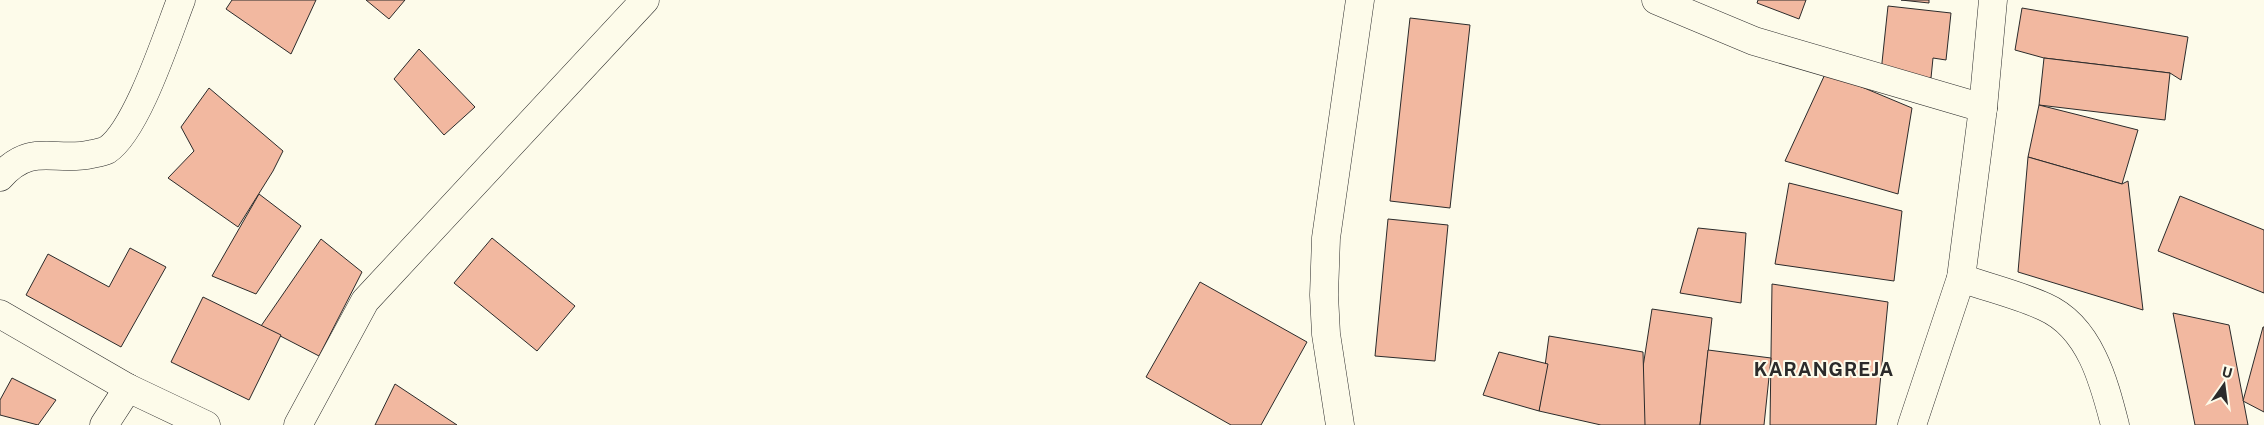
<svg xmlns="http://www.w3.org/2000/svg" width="2264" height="425" font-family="'Public Sans',sans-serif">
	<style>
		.building { fill: #f2b8a0; stroke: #2b2b2b }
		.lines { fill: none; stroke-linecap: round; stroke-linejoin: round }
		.minor-casing { stroke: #2b2b2b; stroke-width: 29 }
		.tertiary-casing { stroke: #2b2b2b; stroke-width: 29 }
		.secondary-casing { stroke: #2b2b2b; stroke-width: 29 }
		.primary-casing { stroke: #2b2b2b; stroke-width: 29 }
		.minor { stroke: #fdfbea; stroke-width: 28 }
		.tertiary { stroke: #fdfbea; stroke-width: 28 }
		.secondary { stroke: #fdfbea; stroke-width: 28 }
		.primary { stroke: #fdfbea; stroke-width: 28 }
		.labels { text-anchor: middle; stroke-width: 4; stroke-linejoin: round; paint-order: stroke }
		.district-label { font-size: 19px; font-weight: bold; letter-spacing: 1px; fill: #2b2b2b; stroke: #fdfbea }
	</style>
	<rect width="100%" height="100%" fill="#fdfbea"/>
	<g class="building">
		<polygon points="232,0 316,0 291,54 226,9"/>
		<polygon points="366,0 405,0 389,19"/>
		<polygon points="1758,0 1806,0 1799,19 1757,3"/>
		<polygon points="1901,0 1929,0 1929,3"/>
		<polygon points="1888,6 1951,13 1946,60 1933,58 1931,78 1881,72"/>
		<polygon points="2022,8 2188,37 2181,80 2170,73 2044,58 2015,50"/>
		<polygon points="1410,18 1470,25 1450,208 1390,201"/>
		<polygon points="419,49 475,107 444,135 394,79"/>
		<polygon points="2044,58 2170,73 2165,120 2039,105"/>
		<polygon points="1826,72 1912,108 1898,194 1785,161"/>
		<polygon points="209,88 283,151 273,171 238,227 168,178 194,151 181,127"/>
		<polygon points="2039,105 2138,130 2122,184 2028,157"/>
		<polygon points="2028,157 2122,184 2128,181 2143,310 2018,272"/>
		<polygon points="1789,183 1902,211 1894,281 1775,264"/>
		<polygon points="259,194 301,226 256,294 212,276"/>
		<polygon points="2180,196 2264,230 2264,293 2158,251"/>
		<polygon points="1388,219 1448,225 1435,361 1375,356"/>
		<polygon points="1698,228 1746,233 1741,303 1680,293"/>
		<polygon points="492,238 575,306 537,351 454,283"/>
		<polygon points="321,239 362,272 319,356 261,326"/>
		<polygon points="130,248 166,267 121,347 26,295 48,254 109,287"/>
		<polygon points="1200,282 1307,342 1261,425 1231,425 1146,377"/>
		<polygon points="1772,284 1888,302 1876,425 1770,425"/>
		<polygon points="203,297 281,335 249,400 171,362"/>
		<polygon points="1652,309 1712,318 1700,425 1634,425"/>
		<polygon points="2173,313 2229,325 2248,425 2195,425"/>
		<polygon points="2263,327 2264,327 2264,412 2243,401"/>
		<polygon points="1549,336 1643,352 1645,425 1601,425 1539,411"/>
		<polygon points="1708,350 1771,358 1764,425 1700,425"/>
		<polygon points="1499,352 1548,364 1539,411 1483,395"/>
		<polygon points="12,378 56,400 38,425 0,415 0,400"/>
		<polygon points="395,384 457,425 375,425"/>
	</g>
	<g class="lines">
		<defs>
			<g id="minor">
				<polyline points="1656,0 1754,41 1983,108"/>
				<path d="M0 177C32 141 55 163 92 154 97 153 103 152 107 150 137 130 167 36 181 0"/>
				<polyline points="104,425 128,388"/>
				<polyline points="298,425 365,301 645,0"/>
				<polyline points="1340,425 1326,334 1324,295 1326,238 1360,0"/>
			</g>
			<polyline id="tertiary" points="0,314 128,388 206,425"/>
			<path id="secondary" d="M1961 278C1989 288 2019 295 2045 307 2090 327 2104 382 2115 425"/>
			<polyline id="primary" points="1912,425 1961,278 1983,108 1993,0"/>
		</defs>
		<use href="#minor" class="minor-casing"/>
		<use href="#tertiary" class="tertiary-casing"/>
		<use href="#secondary" class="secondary-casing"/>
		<use href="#primary" class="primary-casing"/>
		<use href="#minor" class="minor"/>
		<use href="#tertiary" class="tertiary"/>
		<use href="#secondary" class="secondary"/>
		<use href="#primary" class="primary"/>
	</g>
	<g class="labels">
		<g class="district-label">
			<text x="1824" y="376">KARANGREJA</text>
		</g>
	</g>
	<g transform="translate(2224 385) rotate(14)" stroke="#fdfbea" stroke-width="4" paint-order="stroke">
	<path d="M0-4L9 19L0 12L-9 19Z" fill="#2b2b2b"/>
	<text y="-8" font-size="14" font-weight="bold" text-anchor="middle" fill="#2b2b2b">U</text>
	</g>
</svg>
